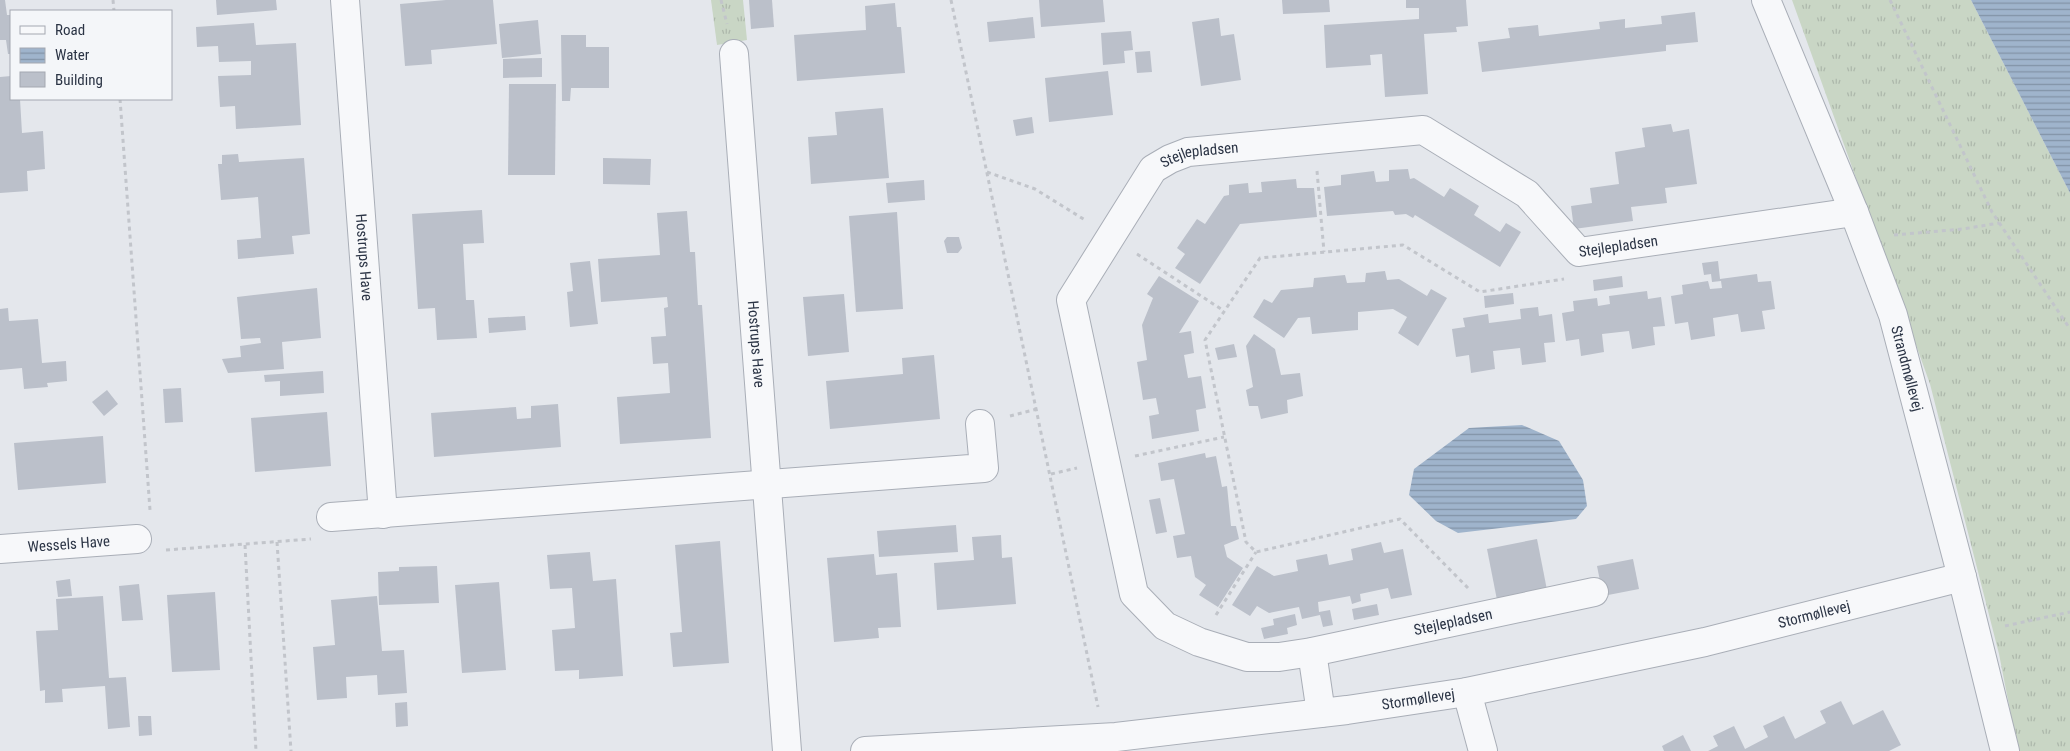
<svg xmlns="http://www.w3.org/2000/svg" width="2070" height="751" font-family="'Roboto Condensed',sans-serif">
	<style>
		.grass { fill: url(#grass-tufts) }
		.water { fill: url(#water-rules) }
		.building { fill: #bbc0ca }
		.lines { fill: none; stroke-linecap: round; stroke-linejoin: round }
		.street-casing { stroke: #a9aeb7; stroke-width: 30 }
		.path { stroke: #c2c5cb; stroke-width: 3; stroke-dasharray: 4 4; stroke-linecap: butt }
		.street { stroke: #f7f8fa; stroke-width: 28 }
		.labels { text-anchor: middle; stroke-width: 4.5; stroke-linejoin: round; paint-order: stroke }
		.street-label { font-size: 15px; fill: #2b3445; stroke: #f4f6f9 }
	</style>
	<defs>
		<pattern id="grass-tufts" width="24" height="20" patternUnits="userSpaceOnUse" patternTransform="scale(1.25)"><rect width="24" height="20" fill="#c9d6c5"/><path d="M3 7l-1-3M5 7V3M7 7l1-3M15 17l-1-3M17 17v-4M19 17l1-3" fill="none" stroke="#adb8ab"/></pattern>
		<pattern id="water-rules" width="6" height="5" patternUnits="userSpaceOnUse" patternTransform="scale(1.25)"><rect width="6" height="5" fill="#9fb4cc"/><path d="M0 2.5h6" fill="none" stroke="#8293a7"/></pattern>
	</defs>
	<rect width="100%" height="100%" fill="#e4e7ec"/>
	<g class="grass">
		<polygon points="711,0 743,0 747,40 717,45"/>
		<polygon points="1792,0 1971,0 2070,193 2070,751 2018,751 1999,654 1930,384"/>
	</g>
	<g class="water">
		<polygon points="1971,0 2070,0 2070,193"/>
		<polygon points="1522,425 1559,441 1583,480 1587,506 1576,519 1458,533 1436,521 1409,495 1414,469 1469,428"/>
	</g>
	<g class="building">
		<polygon points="0,0 5,0 7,15 11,15 11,54 8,54 6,40 0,40"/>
		<polygon points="216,0 276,0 277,10 217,15"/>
		<polygon points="446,0 493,0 497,44 431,50 432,64 405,66 400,4"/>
		<polygon points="749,0 772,0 774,27 751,29"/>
		<polygon points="1039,0 1103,0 1105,22 1041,27"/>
		<polygon points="1282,0 1329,0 1330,12 1283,14"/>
		<polygon points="1406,0 1466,0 1468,26 1456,27 1457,32 1424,34 1428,94 1385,97 1382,54 1370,55 1371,65 1326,68 1324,25 1419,19 1419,8 1406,8"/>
		<polygon points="895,3 897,27 901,27 905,73 797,81 794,35 866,30 865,6"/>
		<polygon points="1695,12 1698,42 1666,45 1666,51 1482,72 1478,42 1510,38 1508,28 1538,25 1539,36 1600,29 1599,22 1625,19 1625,28 1662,24 1661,16"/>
		<polygon points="1033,17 1035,38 989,42 987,22"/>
		<polygon points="1219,18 1221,36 1234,34 1241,80 1201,86 1192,22"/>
		<polygon points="538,20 541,54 502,58 499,24"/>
		<polygon points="254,23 256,45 296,43 301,125 236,129 235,106 220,107 218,76 251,75 251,61 219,62 218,46 197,47 196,27"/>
		<polygon points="1131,31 1133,50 1124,51 1125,63 1103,65 1101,33"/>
		<polygon points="561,35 586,35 586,47 609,47 609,88 571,88 570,101 562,101"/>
		<polygon points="1150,51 1152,72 1137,73 1135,52"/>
		<polygon points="542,58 542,77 503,78 503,59"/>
		<polygon points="1108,71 1113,115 1049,122 1045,78"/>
		<polygon points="11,76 11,99 20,99 22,133 43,131 45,169 27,171 28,191 0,193 0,77"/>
		<polygon points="509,84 556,84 555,175 508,175"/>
		<polygon points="883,108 889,178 811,184 808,137 837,135 835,112"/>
		<polygon points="1032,117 1034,133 1016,136 1013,120"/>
		<polygon points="1671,124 1673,132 1689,129 1697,184 1665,188 1667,203 1631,207 1633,221 1574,229 1571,206 1592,203 1590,188 1619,184 1615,152 1645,147 1642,128"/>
		<polygon points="238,154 239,162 304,158 310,234 292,236 294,254 238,259 237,240 261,238 258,197 221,200 218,164 222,164 222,155"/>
		<polygon points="603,158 651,159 650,185 603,184"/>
		<polygon points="1408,169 1410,179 1414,178 1444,197 1450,188 1479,206 1474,215 1500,232 1506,223 1521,232 1500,267 1415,215 1413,218 1406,214 1395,215 1393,211 1327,216 1324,187 1341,185 1341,175 1374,171 1376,182 1389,181 1389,170"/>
		<polygon points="1296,179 1297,188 1314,188 1317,217 1240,224 1200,284 1175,268 1185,254 1177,248 1197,219 1205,224 1224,196 1229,195 1229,185 1248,183 1249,193 1262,192 1261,182"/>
		<polygon points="924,180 925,200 888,203 886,183"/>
		<polygon points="482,210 484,243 463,244 466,300 474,300 477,338 437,340 435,308 418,309 412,214"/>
		<polygon points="687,211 690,252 695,252 698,305 702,305 711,438 620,444 617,397 670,393 668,363 653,364 651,337 666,336 664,308 668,307 667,297 601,302 598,259 660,255 657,213"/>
		<polygon points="897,212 903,309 856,312 849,216"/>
		<polygon points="947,237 959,237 962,248 958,253 947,253 944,241"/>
		<polygon points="590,261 598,324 570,327 567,292 573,291 570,263"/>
		<polygon points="1718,261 1720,279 1757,274 1758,282 1771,281 1775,309 1762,311 1765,329 1741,332 1738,314 1713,318 1715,336 1691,340 1688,322 1675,324 1671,296 1683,294 1682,285 1708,281 1710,289 1722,288 1721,281 1712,282 1711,274 1704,275 1702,263"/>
		<polygon points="1385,271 1387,280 1399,279 1427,296 1431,289 1447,298 1418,346 1398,333 1407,317 1393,309 1358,312 1358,330 1312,334 1310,317 1298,318 1284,338 1253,317 1264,299 1272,303 1281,290 1313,287 1314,278 1345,275 1347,283 1365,282 1366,273"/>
		<polygon points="1159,276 1199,301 1179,333 1191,331 1194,353 1184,355 1188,378 1201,376 1206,408 1196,410 1199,431 1152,439 1149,416 1159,414 1156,398 1143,400 1137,362 1147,360 1142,325 1153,298 1147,294"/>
		<polygon points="1622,276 1623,287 1594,291 1593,280"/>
		<polygon points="317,288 321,338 282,342 284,369 228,373 222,359 241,357 240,346 261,343 260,338 241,339 237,297"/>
		<polygon points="1647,291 1648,299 1661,297 1665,326 1653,327 1655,345 1632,349 1629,331 1602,334 1604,352 1581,356 1579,339 1566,341 1562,313 1574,311 1573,301 1597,298 1598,306 1610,304 1609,296"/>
		<polygon points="1513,293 1514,304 1485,308 1484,296"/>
		<polygon points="844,294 849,352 808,356 803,297"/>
		<polygon points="1538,307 1539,316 1552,314 1555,342 1544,343 1546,362 1522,365 1520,348 1493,351 1495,369 1471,373 1469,355 1456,357 1452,329 1465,327 1463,318 1488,314 1489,323 1521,319 1520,309"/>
		<polygon points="8,308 9,321 38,319 42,363 66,361 67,381 47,383 48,387 24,389 22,368 0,370 0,309"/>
		<polygon points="525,316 526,330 489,333 488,318"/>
		<polygon points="1254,334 1275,349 1281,375 1300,373 1303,396 1287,400 1288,413 1261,419 1258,406 1249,406 1246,390 1253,387 1246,346"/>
		<polygon points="1234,344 1237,357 1218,360 1215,348"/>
		<polygon points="934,355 940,419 830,429 826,381 903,374 902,358"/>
		<polygon points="323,371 324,393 280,396 280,381 265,382 264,375"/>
		<polygon points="181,388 183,422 165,423 163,389"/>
		<polygon points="107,390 118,404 104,416 92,402"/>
		<polygon points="558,404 561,447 434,457 431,413 516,407 517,419 531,418 531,406"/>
		<polygon points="327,412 331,466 255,472 251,418"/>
		<polygon points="103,436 106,483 18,490 14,443"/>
		<polygon points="1205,453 1206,458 1216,456 1222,487 1227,486 1231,526 1236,526 1239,539 1224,545 1227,557 1243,568 1218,607 1199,595 1206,585 1195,577 1191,556 1177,558 1173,536 1185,534 1174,479 1161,481 1158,463"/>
		<polygon points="1160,498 1167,532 1156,534 1149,500"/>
		<polygon points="956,525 958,552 879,557 877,531"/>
		<polygon points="1001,535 1002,558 1012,557 1016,604 937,610 934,563 974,560 972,537"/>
		<polygon points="1537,539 1547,590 1497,600 1487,549"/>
		<polygon points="720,541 729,663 673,667 670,633 682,632 675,545"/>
		<polygon points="1381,542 1384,553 1403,549 1412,595 1391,599 1388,588 1360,594 1361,601 1352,604 1350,596 1318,602 1319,612 1330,610 1333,625 1323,627 1320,615 1302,619 1299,607 1269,613 1257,606 1250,616 1232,605 1257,566 1274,576 1298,571 1296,560 1327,554 1329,565 1353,560 1351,549"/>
		<polygon points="590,552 593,581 616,579 623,676 579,679 579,670 555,671 552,630 575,628 572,588 550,589 547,555"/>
		<polygon points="874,554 876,575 897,573 901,627 878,628 879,638 834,642 827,558"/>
		<polygon points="1633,559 1639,589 1603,596 1597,566"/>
		<polygon points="437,566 439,603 379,605 378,572 399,571 399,567"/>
		<polygon points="70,579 72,596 58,597 56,581"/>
		<polygon points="499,582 506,670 462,673 455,585"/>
		<polygon points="139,584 143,620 122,621 119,586"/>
		<polygon points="215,592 220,670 172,672 167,595"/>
		<polygon points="103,596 109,678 126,677 130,727 108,729 105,686 62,689 63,702 45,703 45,690 40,691 36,631 58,630 56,599"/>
		<polygon points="377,596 382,651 404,650 407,693 378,695 377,675 346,677 347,698 317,700 313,647 335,645 331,600"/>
		<polygon points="1377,604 1379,615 1354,620 1352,609"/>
		<polygon points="1295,614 1297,625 1287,628 1288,634 1264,639 1261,628 1274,625 1273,619"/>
		<polygon points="1841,701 1853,725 1883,710 1901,745 1889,751 1708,751 1718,746 1713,736 1734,726 1745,749 1768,737 1763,726 1784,716 1795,739 1826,723 1820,711"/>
		<polygon points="407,702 408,726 396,727 395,703"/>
		<polygon points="138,716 151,716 152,735 139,736"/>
		<polygon points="1683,735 1691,751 1664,751 1662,746"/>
	</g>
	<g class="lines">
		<defs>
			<g id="street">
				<path id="s1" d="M345 0 383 514"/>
				<path id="s2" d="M1766 0 1854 212 1893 315 1962 577 2005 751"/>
				<path id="s3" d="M734 54 787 751"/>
				<polyline points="331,517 984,468 980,424"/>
				<path id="s4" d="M0 549 137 539"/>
				<path id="s5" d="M1594 592 1312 652 1279 657H1247L1199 642 1165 626 1134 594 1071 300 1153 169 1170 159 1188 152 1423 130 1527 194 1579 252 1854 212"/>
				<polyline points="1312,652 1321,713"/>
				<polyline points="1467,692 1483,751"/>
				<path id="s6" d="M865 751 1116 737 1347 710 1467 692 1705 642 1962 577"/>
			</g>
		</defs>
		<use href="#street" class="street-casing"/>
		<g class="path">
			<polyline points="113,0 114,11"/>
			<polyline points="721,0 727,24"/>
			<polyline points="951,0 1098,707"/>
			<polyline points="1890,0 1992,212 2070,329"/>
			<polyline points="120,99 150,510"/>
			<polyline points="1317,171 1324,252"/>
			<polyline points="987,172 1035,189 1085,220"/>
			<polyline points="1894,235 1963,229 1999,223"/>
			<polyline points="1137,254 1224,311"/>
			<polyline points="1010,416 1037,409"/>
			<polyline points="1135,456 1224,437"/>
			<polyline points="1051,474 1077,468"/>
			<polyline points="277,542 291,751"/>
			<polyline points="245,545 256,751"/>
			<polyline points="166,550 311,539"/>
			<polyline points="1468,588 1400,519 1256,552 1246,542 1205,340 1260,258 1403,245 1480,292 1564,279"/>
			<polyline points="1216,615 1256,552"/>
			<polyline points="2005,626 2070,612"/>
		</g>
		<use href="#street" class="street"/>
	</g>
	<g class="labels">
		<g class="street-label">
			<text dy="5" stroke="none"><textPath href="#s5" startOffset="991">Stejlepladsen</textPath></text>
			<text dy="5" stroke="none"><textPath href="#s5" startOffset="1456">Stejlepladsen</textPath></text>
			<text dy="5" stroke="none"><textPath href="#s1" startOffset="258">Hostrups Have</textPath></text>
			<text dy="5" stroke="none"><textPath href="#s3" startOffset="291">Hostrups Have</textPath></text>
			<text dy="5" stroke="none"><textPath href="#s2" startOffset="395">Strandmøllevej</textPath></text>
			<text dy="5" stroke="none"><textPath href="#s4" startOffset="69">Wessels Have</textPath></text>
			<text dy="5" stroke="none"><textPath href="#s6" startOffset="961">Stormøllevej</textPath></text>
			<text transform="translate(1453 622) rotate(-12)" y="5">Stejlepladsen</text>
			<text dy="5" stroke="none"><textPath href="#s6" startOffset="556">Stormøllevej</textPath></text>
		</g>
	</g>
	<rect x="10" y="10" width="162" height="90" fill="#f4f6f9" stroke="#a4a8b1"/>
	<rect x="20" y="26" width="25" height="8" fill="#f7f8fa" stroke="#a4a8b1"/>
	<text x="55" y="35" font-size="15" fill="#2b3445">Road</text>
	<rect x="20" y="48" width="25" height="15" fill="url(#water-rules)" stroke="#a4a8b1"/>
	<text x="55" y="60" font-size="15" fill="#2b3445">Water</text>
	<rect x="20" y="72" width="25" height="15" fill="#bbc0ca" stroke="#a4a8b1"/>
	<text x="55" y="85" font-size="15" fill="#2b3445">Building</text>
</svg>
